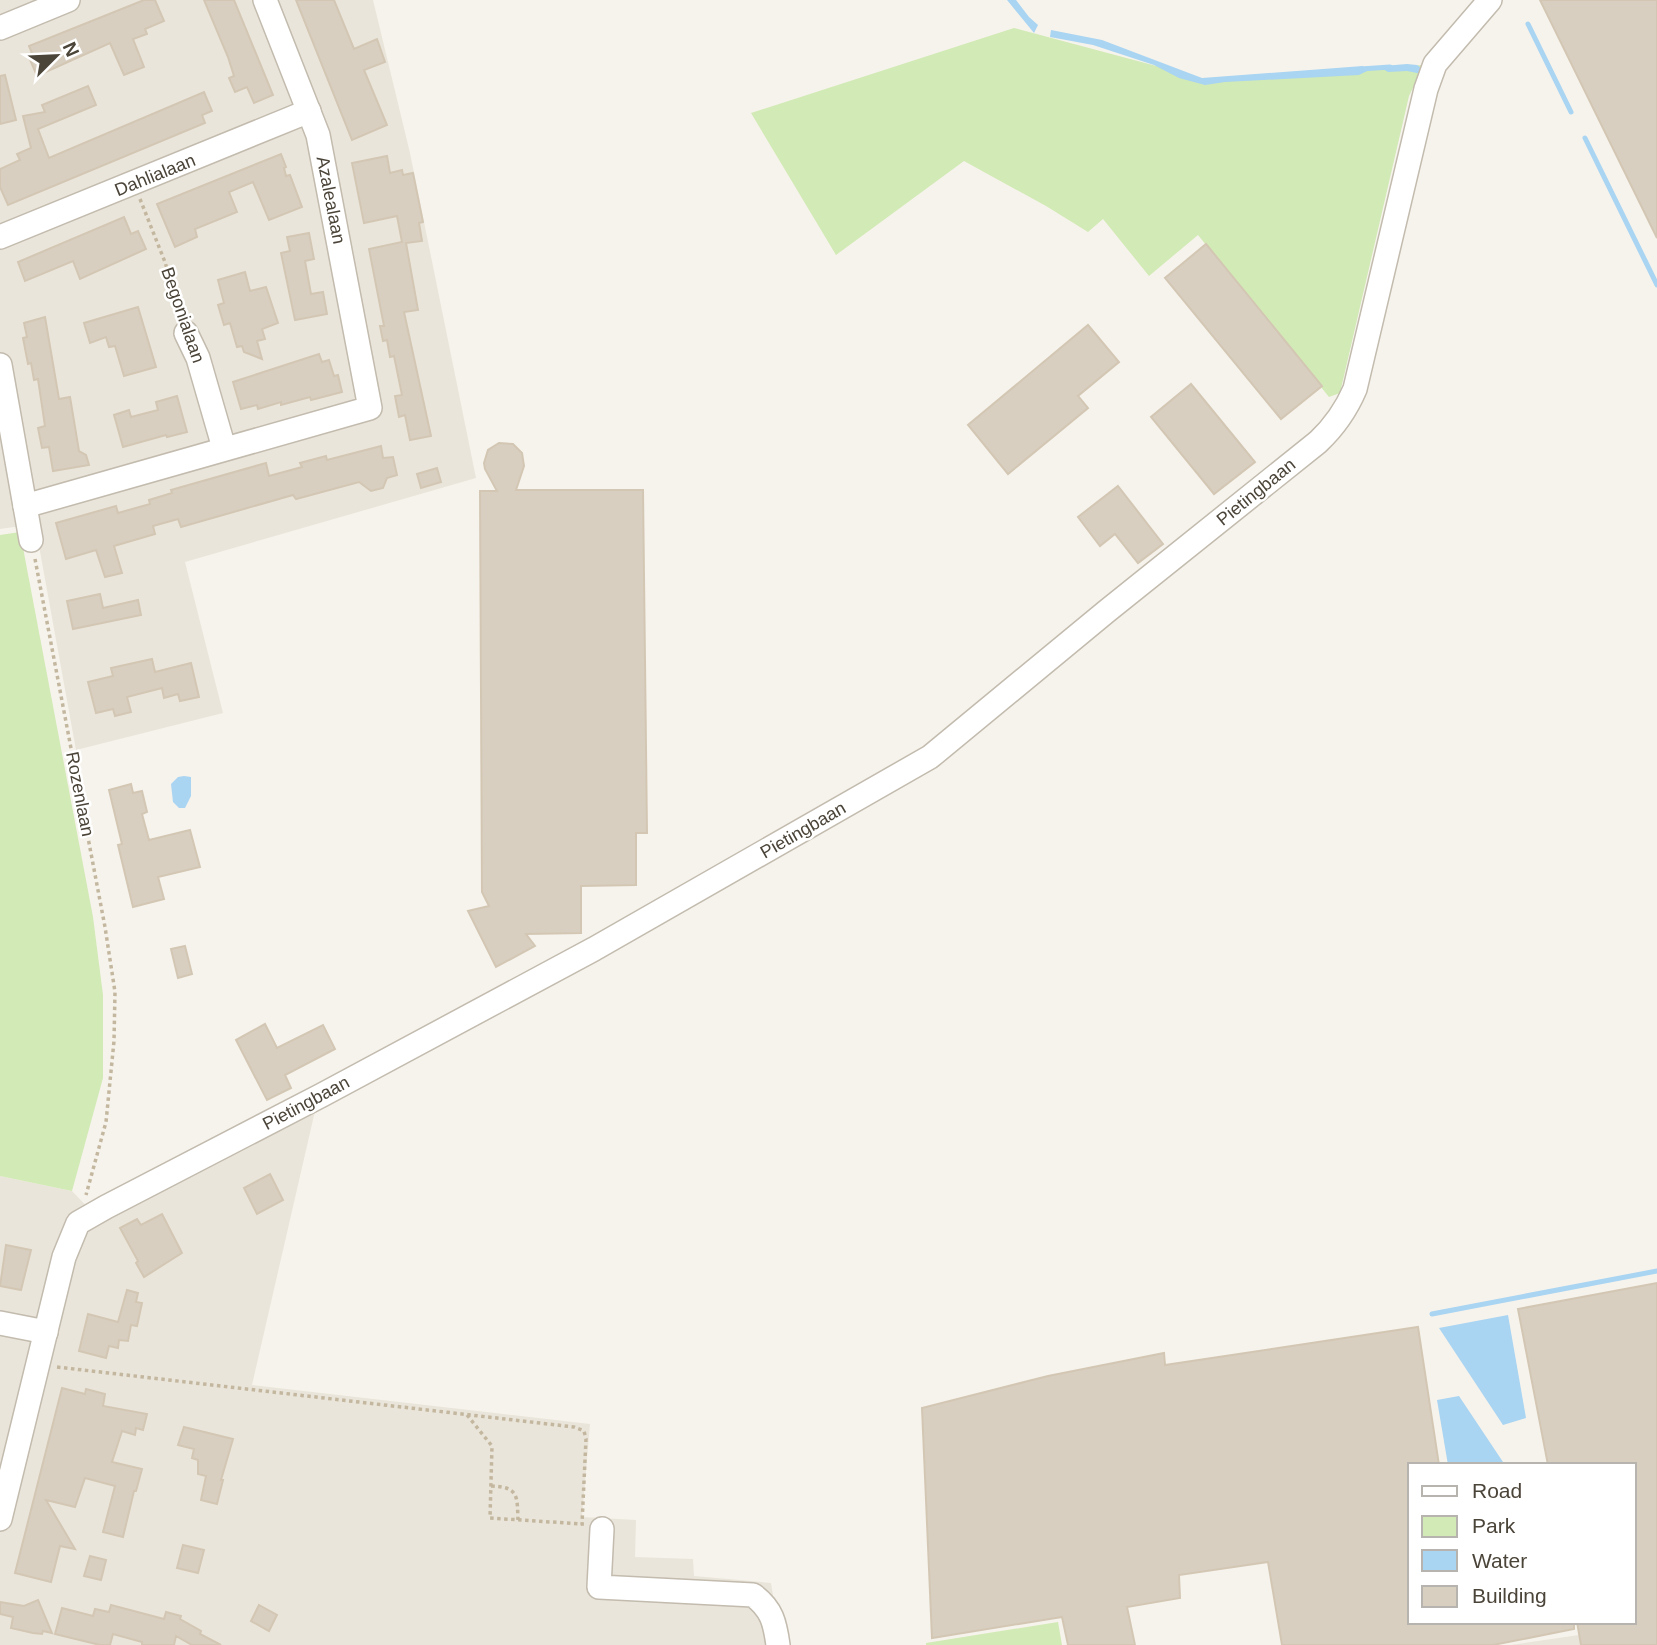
<svg xmlns="http://www.w3.org/2000/svg" width="1657" height="1645" font-family="Arial,sans-serif">
	<style>
		.residential { fill: #eae5da }
		.green { fill: #d2eab5 }
		.water { fill: #a9d4f2 }
		.lines { fill: none; stroke-linecap: round; stroke-linejoin: round }
		.stream { stroke: #a9d4f2; stroke-width: 5 }
		.building { fill: #d8cfc1; stroke: #d3c7b4; stroke-width: 2 }
		.minor-casing { stroke: #c2bbae; stroke-width: 26 }
		.path { stroke: #c4b79f; stroke-width: 3.5; stroke-dasharray: 3.5 3.5; stroke-linecap: butt }
		.minor { stroke: #fff; stroke-width: 23 }
		.labels { text-anchor: middle; stroke-width: 5; stroke-linejoin: round; paint-order: stroke }
		.street-label { font-size: 18px; fill: #4b4439; stroke: #fff }
	</style>
	<rect width="100%" height="100%" fill="#f6f3ec"/>
	<g class="residential">
		<polygon points="0,0 373,0 410,153 476,478 185,562 223,713 76,750 35,524 0,529"/>
		<polygon points="315,1111 252,1385 590,1424 582,1517 636,1520 635,1557 693,1559 694,1576 771,1583 781,1645 0,1645 0,1176 72,1191 100,1220"/>
		<polygon points="1579,1635 1581,1645 1511,1645"/>
	</g>
	<g class="green">
		<polygon points="1014,28 1205,79 1424,65 1409,96 1340,393 1329,397 1198,235 1149,276 1103,219 1088,232 1046,206 964,161 836,255 751,113"/>
		<polygon points="20,532 93,917 103,995 103,1078 72,1191 0,1176 0,535"/>
		<polygon points="1058,1622 1062,1645 926,1645 926,1643"/>
	</g>
	<g class="water">
		<polygon points="1007,0 1016,0 1029,17 1038,25 1034,33"/>
		<polygon points="1051,30 1102,40 1202,78 1363,66 1367,71 1359,75 1225,82 1205,85 1179,78 1154,65 1093,45 1050,37"/>
		<polygon points="1407,64 1417,65 1424,70 1422,74 1407,71 1388,72 1383,69 1383,66"/>
		<polygon points="184,776 191,777 191,796 185,808 179,808 173,802 171,784 178,777"/>
		<polygon points="1508,1315 1526,1418 1503,1425 1439,1328"/>
		<polygon points="1459,1396 1505,1465 1448,1465 1437,1400"/>
	</g>
	<g class="lines">
		<g class="stream">
			<polyline points="1528,24 1571,112"/>
			<polyline points="1361,69 1390,67"/>
			<polyline points="1585,138 1657,285"/>
			<polyline points="1432,1314 1657,1271"/>
		</g>
	</g>
	<g class="building">
		<polygon points="144,0 155,0 164,21 145,29 147,34 133,39 144,67 124,75 110,43 37,76 28,55 32,53 29,46"/>
		<polygon points="204,0 234,0 273,95 254,103 247,87 235,92 229,78 234,76 228,57"/>
		<polygon points="296,0 334,0 354,49 377,39 385,62 364,70 387,125 352,140"/>
		<polygon points="1540,0 1657,0 1657,238"/>
		<polygon points="5,75 16,120 0,124 0,76"/>
		<polygon points="88,86 96,105 38,129 49,158 204,92 212,111 202,115 205,123 8,205 0,187 0,169 20,160 17,154 31,148 23,116 45,112 42,105"/>
		<polygon points="281,154 286,167 284,168 286,176 290,175 302,207 269,220 253,182 229,192 237,212 195,229 197,237 175,247 157,204"/>
		<polygon points="387,156 390,173 402,170 403,175 413,173 423,222 419,223 422,241 406,243 418,310 404,312 431,436 410,440 405,415 399,417 395,396 402,395 394,356 390,357 387,340 383,341 380,326 384,326 369,249 402,242 397,216 364,223 352,163"/>
		<polygon points="124,217 131,234 138,231 146,249 80,279 73,261 25,281 18,262"/>
		<polygon points="309,233 314,259 305,261 311,294 323,292 327,314 295,320 281,253 290,251 287,237"/>
		<polygon points="1206,244 1322,386 1281,419 1165,278"/>
		<polygon points="245,272 250,291 266,287 278,323 262,329 265,339 257,341 262,359 244,352 242,346 237,347 230,323 224,325 218,305 224,303 218,280"/>
		<polygon points="138,307 156,367 124,376 115,346 109,347 106,337 90,343 84,323"/>
		<polygon points="45,317 59,399 70,397 79,451 86,455 89,465 53,471 49,447 42,448 38,428 45,426 38,379 34,380 31,363 28,364 23,338 27,337 24,323"/>
		<polygon points="1088,325 1119,362 1078,396 1088,408 1008,474 968,425"/>
		<polygon points="319,354 322,362 329,360 334,376 338,375 342,392 311,400 310,397 281,405 281,402 258,409 257,405 241,409 233,382"/>
		<polygon points="1191,384 1255,462 1214,494 1151,417"/>
		<polygon points="177,396 187,432 167,437 166,435 123,447 114,415 129,410 131,417 158,410 156,402"/>
		<polygon points="499,443 513,444 522,453 524,466 516,490 643,490 647,833 636,833 636,885 581,886 581,933 526,934 535,946 496,967 468,911 489,906 482,892 480,491 497,491 485,469 484,463 488,450"/>
		<polygon points="381,446 383,458 393,457 397,475 387,478 383,488 371,491 359,482 296,499 293,495 181,527 178,519 153,526 155,534 114,546 122,573 105,577 96,550 66,559 56,523 116,506 118,513 150,504 149,500 172,493 171,490 266,463 269,476 302,467 300,463 326,456 327,460"/>
		<polygon points="437,468 441,482 421,488 417,474"/>
		<polygon points="1118,486 1163,544 1138,563 1115,534 1100,546 1078,517"/>
		<polygon points="100,594 103,608 138,600 141,615 73,629 67,601"/>
		<polygon points="152,659 155,672 191,663 199,697 180,701 178,694 164,698 162,688 127,697 131,712 115,716 113,709 96,713 88,682 113,676 111,668"/>
		<polygon points="131,784 133,793 142,791 147,812 142,814 149,840 190,830 200,867 158,877 164,899 133,907 118,845 122,844 109,790"/>
		<polygon points="185,946 192,974 178,978 171,949"/>
		<polygon points="265,1024 277,1048 323,1025 335,1049 285,1075 291,1088 267,1100 236,1040"/>
		<polygon points="270,1174 283,1200 257,1214 244,1188"/>
		<polygon points="162,1214 182,1253 144,1277 136,1263 138,1261 120,1228 137,1219 141,1225"/>
		<polygon points="6,1245 31,1250 21,1290 0,1286"/>
		<polygon points="1657,1283 1657,1645 1581,1645 1577,1622 1634,1622 1634,1465 1548,1465 1518,1309"/>
		<polygon points="127,1290 138,1293 136,1302 142,1303 137,1326 131,1325 128,1341 119,1340 118,1348 109,1346 106,1358 79,1351 88,1314 118,1322"/>
		<polygon points="1418,1327 1439,1465 1410,1465 1410,1622 1574,1622 1574,1629 1493,1645 1282,1645 1268,1562 1179,1575 1180,1598 1127,1607 1135,1645 1068,1645 1062,1617 932,1638 922,1408 1048,1376 1164,1353 1165,1365"/>
		<polygon points="62,1388 85,1394 86,1389 105,1394 103,1406 147,1414 143,1430 136,1428 135,1435 122,1431 112,1462 142,1469 136,1491 134,1491 123,1537 103,1532 115,1486 85,1478 75,1507 46,1500 75,1549 60,1546 51,1582 15,1573"/>
		<polygon points="184,1427 233,1439 221,1480 223,1480 217,1504 201,1500 206,1476 198,1474 198,1460 192,1458 194,1449 178,1445"/>
		<polygon points="183,1545 204,1550 198,1573 177,1568"/>
		<polygon points="90,1556 106,1560 101,1580 84,1576"/>
		<polygon points="38,1600 52,1633 43,1631 42,1634 33,1633 11,1628 13,1617 0,1614 0,1602 24,1606"/>
		<polygon points="111,1605 164,1619 166,1612 181,1616 180,1619 201,1631 200,1634 221,1645 192,1645 176,1636 174,1645 142,1645 142,1642 113,1634 110,1645 100,1645 55,1634 62,1608 93,1616 95,1609 109,1612"/>
		<polygon points="259,1605 277,1615 269,1631 251,1621"/>
	</g>
	<g class="lines">
		<defs>
			<g id="minor">
				<polyline points="0,28 68,0"/>
				<polyline points="0,237 309,111"/>
				<polyline points="186,333 198,358 224,448"/>
				<polyline points="0,365 31,540"/>
				<polyline points="25,506 370,408 318,135 265,0"/>
				<polyline points="0,1323 46,1332"/>
				<path d="M0 1519 64 1257 78 1223 106 1207 322 1095 594 949 930 757 1107 611 1318 442C1335 426 1346 410 1355 389L1426 89 1435 64 1490 0"/>
				<path d="M602 1529 599 1587 753 1595C772 1609 775 1623 778 1645"/>
			</g>
		</defs>
		<use href="#minor" class="minor-casing"/>
		<g class="path">
			<polyline points="140,199 165,262 180,314"/>
			<polyline points="35,559 105,927 115,992 114,1041 106,1122 86,1195"/>
			<polyline points="57,1367 574,1427 584,1431 586,1439 582,1524 584,1524"/>
			<polyline points="467,1415 492,1446 490,1518 582,1524"/>
			<path d="M491 1486C519 1487 517 1496 518 1520"/>
		</g>
		<use href="#minor" class="minor"/>
	</g>
	<g class="labels">
		<g class="street-label">
			<text transform="translate(155 175) rotate(-22)" y="6">Dahlialaan</text>
			<text transform="translate(331 200) rotate(79)" y="6">Azalealaan</text>
			<text transform="translate(183 315) rotate(71)" y="6">Begonialaan</text>
			<text transform="translate(1256 492) rotate(-39)" y="6">Pietingbaan</text>
			<text transform="translate(80 794) rotate(79)" y="6">Rozenlaan</text>
			<text transform="translate(803 830) rotate(-30)" y="6">Pietingbaan</text>
			<text transform="translate(306 1103) rotate(-28)" y="6">Pietingbaan</text>
		</g>
	</g>
	<rect x="1408" y="1463" width="228" height="161" fill="#ffffff" stroke="#b7b4b0" stroke-width="2"/>
	<rect x="1422" y="1486" width="35" height="10" fill="#ffffff" stroke="#b7b4b0" stroke-width="2"/>
	<text x="1472" y="1498" font-size="21" fill="#4b4439">Road</text>
	<rect x="1422" y="1516" width="35" height="21" fill="#d2eab5" stroke="#b7b4b0" stroke-width="2"/>
	<text x="1472" y="1533" font-size="21" fill="#4b4439">Park</text>
	<rect x="1422" y="1550" width="35" height="21" fill="#a9d4f2" stroke="#b7b4b0" stroke-width="2"/>
	<text x="1472" y="1568" font-size="21" fill="#4b4439">Water</text>
	<rect x="1422" y="1586" width="35" height="21" fill="#d8cfc1" stroke="#b7b4b0" stroke-width="2"/>
	<text x="1472" y="1603" font-size="21" fill="#4b4439">Building</text>
	<g transform="translate(56 56) rotate(66)" stroke="#ffffff" stroke-width="5" paint-order="stroke">
	<path d="M0-5L12 26L0 18L-12 26Z" fill="#4b4439"/>
	<text y="-10" font-size="19" font-weight="bold" text-anchor="middle" fill="#4b4439">N</text>
	</g>
</svg>
